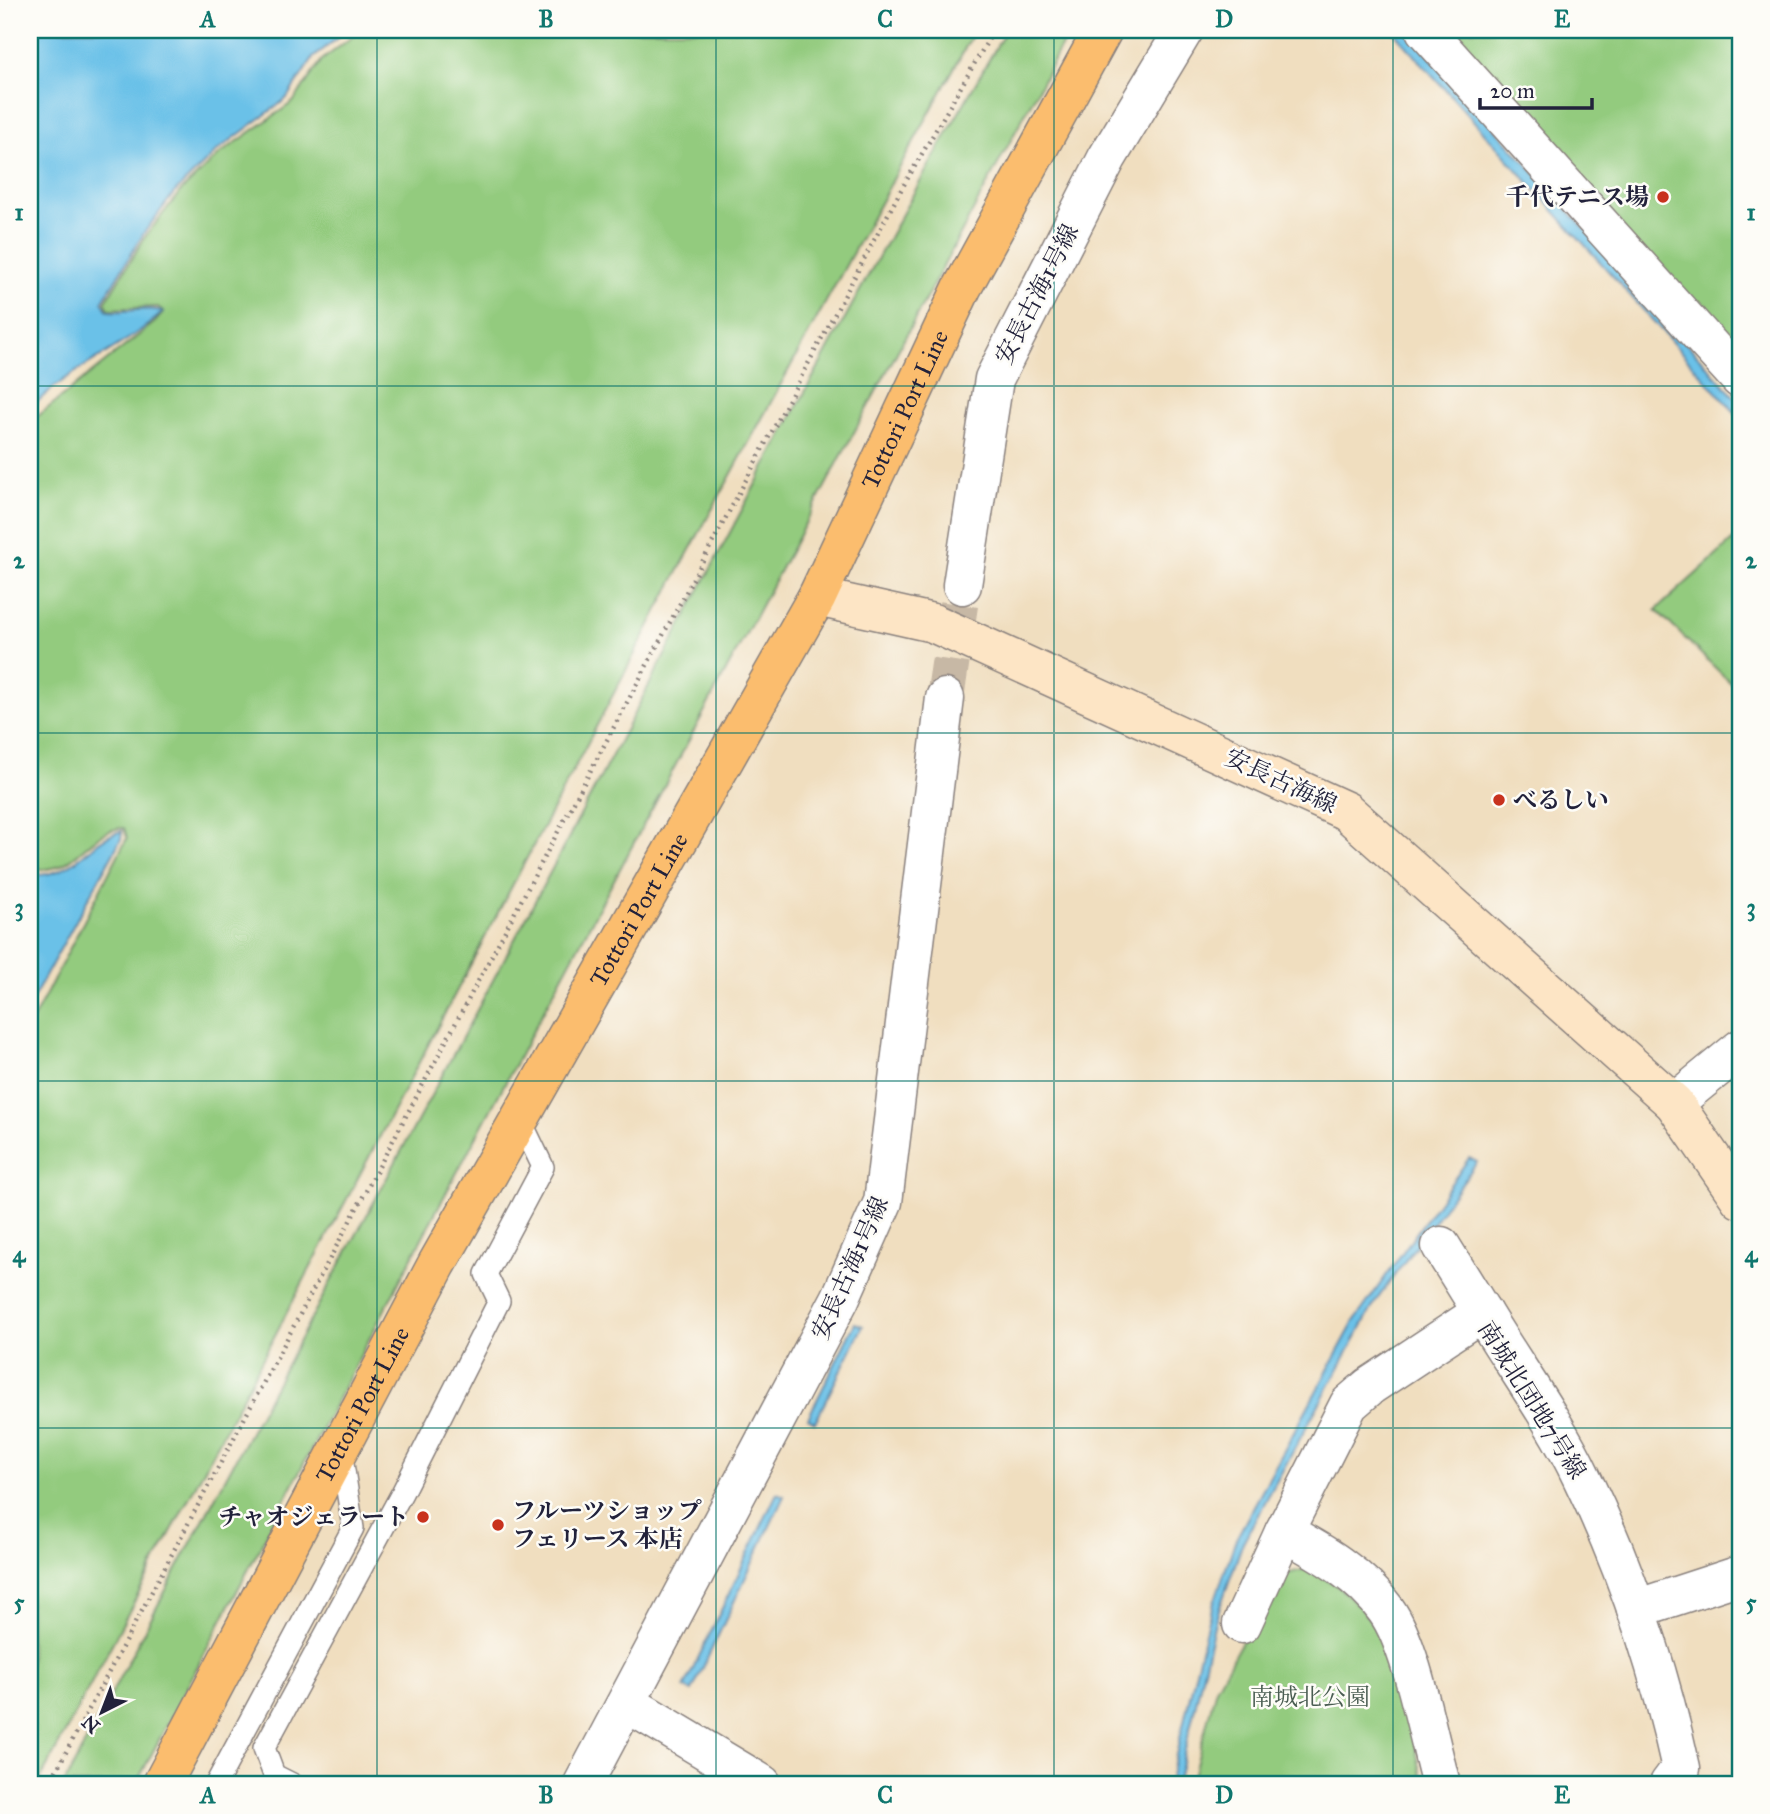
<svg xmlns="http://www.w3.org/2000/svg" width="1770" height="1814" font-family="'IM FELL Great Primer','Noto Serif JP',serif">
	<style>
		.green { fill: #93cb7e; stroke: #5a765c; stroke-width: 2 }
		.water { fill: #6bc1e8; stroke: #467292; stroke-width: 2 }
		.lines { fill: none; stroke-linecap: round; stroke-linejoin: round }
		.street-tunnel { stroke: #c7b8a5; stroke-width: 38; stroke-dasharray: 38 19; stroke-linecap: butt }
		.lane-casing { stroke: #89807d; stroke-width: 24 }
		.street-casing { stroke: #89807d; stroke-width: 41 }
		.secondary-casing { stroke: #89807d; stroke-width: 41 }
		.primary-casing { stroke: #89807d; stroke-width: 41 }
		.path { stroke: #89807d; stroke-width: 4.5; stroke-dasharray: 2 5; stroke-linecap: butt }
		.lane { stroke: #fff; stroke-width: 21 }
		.street { stroke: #fff; stroke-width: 38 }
		.secondary { stroke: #fde5c5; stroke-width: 38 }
		.primary { stroke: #fbbd6e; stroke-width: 38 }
		.grid { fill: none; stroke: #0f766e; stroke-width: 2; stroke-opacity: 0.55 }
		.poi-dot { fill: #c8321e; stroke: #fdfcf7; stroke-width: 2.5 }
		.labels { text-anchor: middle; stroke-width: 5; stroke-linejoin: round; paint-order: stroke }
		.poi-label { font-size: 24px; font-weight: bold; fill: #22223b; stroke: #fdfcf7; text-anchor: end }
		.street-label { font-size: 24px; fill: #22223b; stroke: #fdfcf7 }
		.park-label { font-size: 24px; fill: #4a5d52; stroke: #fdfcf7 }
		.neatline { fill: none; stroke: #0f766e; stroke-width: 2.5 }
		.grid-label { font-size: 23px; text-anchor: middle; font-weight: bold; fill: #0f766e }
	</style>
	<rect width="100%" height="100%" fill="#fdfcf7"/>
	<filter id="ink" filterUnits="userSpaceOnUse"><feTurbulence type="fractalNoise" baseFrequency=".0143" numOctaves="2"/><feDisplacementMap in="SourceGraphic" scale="14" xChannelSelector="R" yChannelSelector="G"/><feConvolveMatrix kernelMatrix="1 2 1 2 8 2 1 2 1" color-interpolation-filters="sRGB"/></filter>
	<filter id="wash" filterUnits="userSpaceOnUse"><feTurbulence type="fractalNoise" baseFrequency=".00686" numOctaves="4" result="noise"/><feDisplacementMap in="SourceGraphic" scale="28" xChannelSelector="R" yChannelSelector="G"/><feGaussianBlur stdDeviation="1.57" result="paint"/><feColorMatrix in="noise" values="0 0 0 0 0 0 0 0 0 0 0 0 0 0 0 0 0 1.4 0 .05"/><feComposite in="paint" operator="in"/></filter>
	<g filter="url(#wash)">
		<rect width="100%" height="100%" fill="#f0debf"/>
		<g class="green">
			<path d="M361 30H975L680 568 38 1784H30V1025L127 838 124 828C88 829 77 872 40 869L30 858V435L33 420 155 322 164 312 158 307 109 309 105 302 145 237 180 192 221 153 293 102 322 60Z"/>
			<path d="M1006 30H1070L431 1221 136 1784H64C217 1488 379 1196 535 901 690 609 841 316 1006 30Z"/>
			<polygon points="1432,30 1740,30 1740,365"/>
			<polygon points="1740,534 1740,692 1656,610"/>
			<path d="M1309 1568C1398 1614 1402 1696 1424 1784H1191L1216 1688 1278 1576Z"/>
		</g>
		<g class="water">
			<path d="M30 30H347L313 58 286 99 218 150 174 193 144 233 102 302 108 311C123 313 153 306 163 312 124 349 63 371 30 410Z"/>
			<polygon points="1392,30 1407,30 1740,403 1740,418"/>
			<path d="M122 831 121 839 30 1004V868L40 875C79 872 88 840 122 831Z"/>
			<polygon points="1469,1158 1477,1162 1376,1301 1243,1542 1215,1621 1177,1784 1169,1784 1208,1620 1236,1539 1355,1320"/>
			<polygon points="855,1323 863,1326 815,1422 808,1418"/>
			<polygon points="777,1493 784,1496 692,1691 684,1688"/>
		</g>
	</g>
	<g filter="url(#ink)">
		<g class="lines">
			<polyline class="street-tunnel" points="945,698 962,585"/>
			<defs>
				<g id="lane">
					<polyline points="216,1784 353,1528 341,1451"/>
					<polyline points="292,1784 274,1775 264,1748 402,1493 499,1301 486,1274 543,1167 520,1119"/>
				</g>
				<g id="street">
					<polyline points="1425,30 1740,379"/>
					<polyline points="962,585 994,379 1107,158 1184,30"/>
					<polyline points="1674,1103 1740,1049"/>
					<polyline points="1441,1246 1482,1312"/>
					<polyline points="1636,1609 1740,1575"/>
					<polyline points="1242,1624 1284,1532"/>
					<polyline points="627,1703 762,1784"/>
					<polyline points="583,1784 840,1299 883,1202 945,698"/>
					<path d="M1441 1784C1428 1738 1412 1646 1386 1610 1361 1575 1321 1552 1284 1532L1349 1404 1370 1386 1482 1312C1514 1365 1555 1421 1581 1476 1626 1568 1659 1668 1681 1768L1669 1784"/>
				</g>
				<polyline id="secondary" points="817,597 933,623 1346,811 1674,1103 1740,1199"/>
				<g id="primary">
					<path id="s1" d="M162 1784 437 1264 817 597 962 288 1103 30"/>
				</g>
			</defs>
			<use href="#lane" class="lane-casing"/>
			<use href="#street" class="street-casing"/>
			<use href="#secondary" class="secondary-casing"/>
			<use href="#primary" class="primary-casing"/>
			<polyline class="path" points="49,1784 901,190 994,30"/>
			<use href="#lane" class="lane"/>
			<use href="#street" class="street"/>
			<use href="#secondary" class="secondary"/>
			<use href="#primary" class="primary"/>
		</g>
	</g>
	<path class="grid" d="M377 30V1784M716 30V1784M1054 30V1784M1393 30V1784M30 386H1740M30 733H1740M30 1081H1740M30 1428H1740"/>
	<g class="poi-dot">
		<circle cx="1663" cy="197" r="7"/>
		<circle cx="1499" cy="800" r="7"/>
		<circle cx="423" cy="1517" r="7"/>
		<circle cx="498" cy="1525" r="7"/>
	</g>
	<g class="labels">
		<g class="poi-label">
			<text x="1649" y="205">千代テニス場</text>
			<text x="1513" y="808" text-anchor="start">べるしい</text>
			<text x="512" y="1519" text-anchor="start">フルーツショップ<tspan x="512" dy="28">フェリース 本店</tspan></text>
			<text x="409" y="1525">チャオジェラート</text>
		</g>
		<g class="street-label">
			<text transform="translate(1037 294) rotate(-63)" y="8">安長古海1号線</text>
			<text dy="8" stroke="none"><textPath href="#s1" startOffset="1563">Tottori Port Line</textPath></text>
			<text transform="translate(1281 781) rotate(25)" y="8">安長古海線</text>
			<text dy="8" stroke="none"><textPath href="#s1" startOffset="996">Tottori Port Line</textPath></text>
			<text transform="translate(850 1268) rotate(-66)" y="8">安長古海1号線</text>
			<text transform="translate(1532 1400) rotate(58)" y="8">南城北団地7号線</text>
			<text dy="8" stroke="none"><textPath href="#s1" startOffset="429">Tottori Port Line</textPath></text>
		</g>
		<g class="park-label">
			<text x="1310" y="1705">南城北公園</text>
		</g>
	</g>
	<rect width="1770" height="1814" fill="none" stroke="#fdfcf7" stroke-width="77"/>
	<g transform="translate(102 1712) rotate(222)" stroke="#fdfcf7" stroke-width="5" paint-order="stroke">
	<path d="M0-5L12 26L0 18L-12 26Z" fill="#22223b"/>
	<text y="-10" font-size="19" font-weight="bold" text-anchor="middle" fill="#22223b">N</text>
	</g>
	<path d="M1480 98v10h112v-10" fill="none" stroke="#22223b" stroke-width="3.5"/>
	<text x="1490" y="98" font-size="21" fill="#22223b" stroke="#fdfcf7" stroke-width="5" paint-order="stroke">20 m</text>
	<rect x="38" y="38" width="1694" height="1738" class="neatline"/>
	<g class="grid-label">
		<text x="208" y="27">A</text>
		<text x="546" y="27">B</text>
		<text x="885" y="27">C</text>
		<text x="1224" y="27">D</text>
		<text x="1562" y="27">E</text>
		<text x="19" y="220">1</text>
		<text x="1751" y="220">1</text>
		<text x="19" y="568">2</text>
		<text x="1751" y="568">2</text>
		<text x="19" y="915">3</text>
		<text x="1751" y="915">3</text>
		<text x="19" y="1262">4</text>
		<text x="1751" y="1262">4</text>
		<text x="19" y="1610">5</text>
		<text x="1751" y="1610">5</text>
		<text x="208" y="1803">A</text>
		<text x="546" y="1803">B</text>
		<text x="885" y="1803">C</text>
		<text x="1224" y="1803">D</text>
		<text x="1562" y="1803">E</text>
	</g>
</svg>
